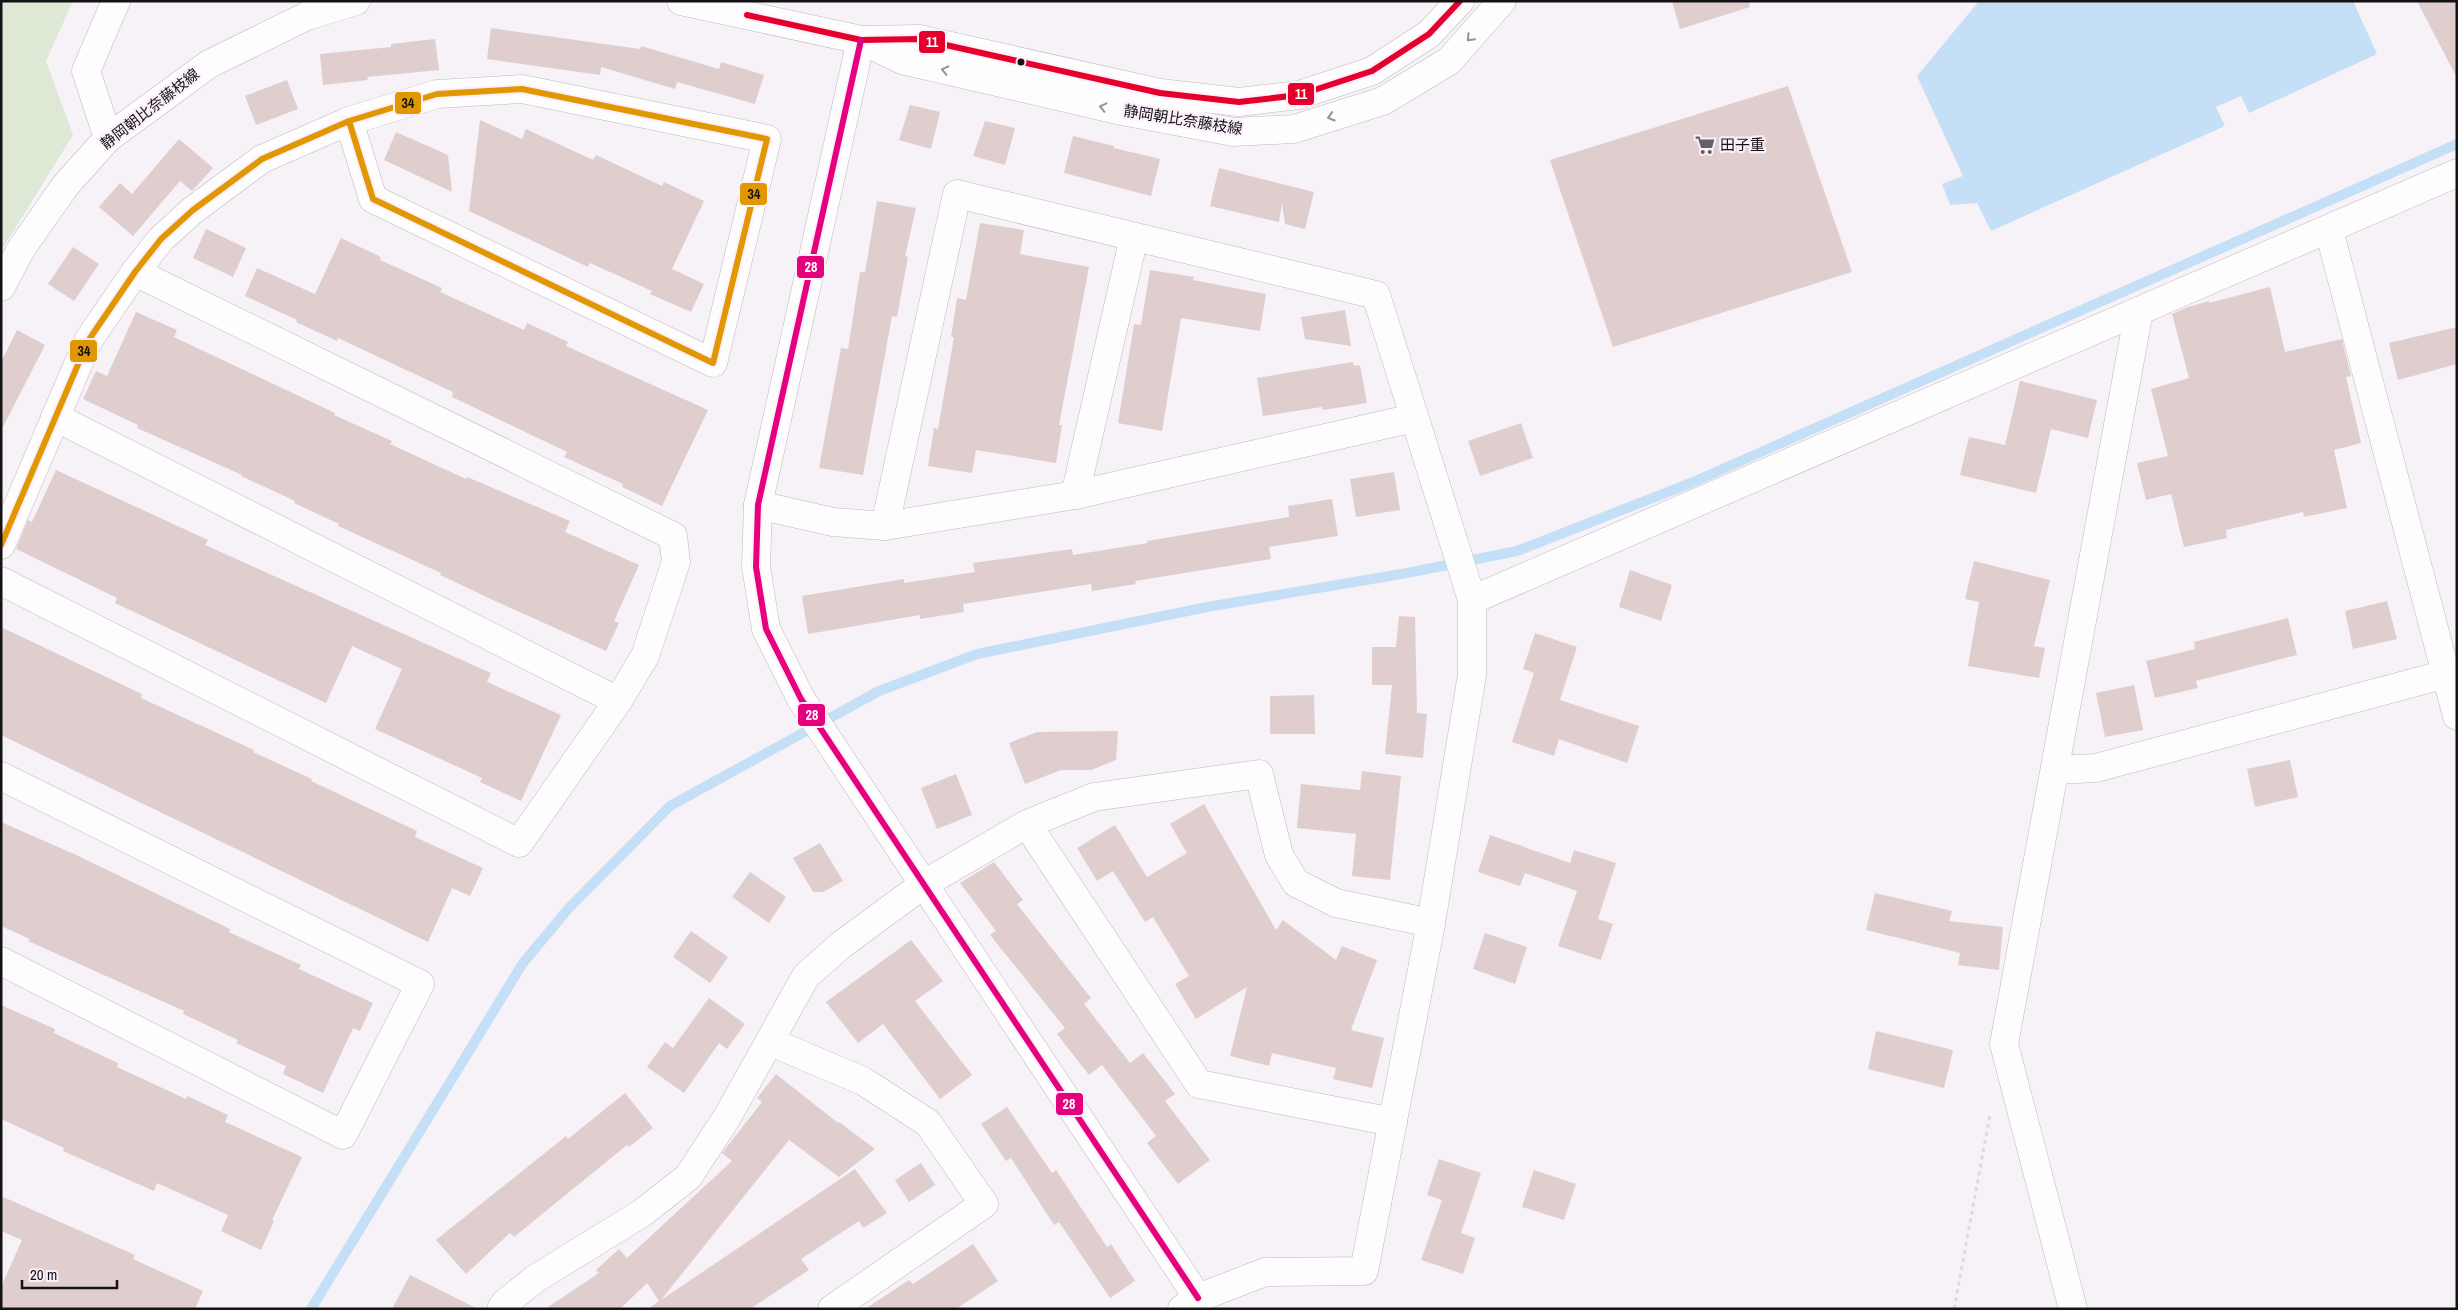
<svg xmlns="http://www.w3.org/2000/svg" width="2458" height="1310" font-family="'Archivo Narrow','Noto Sans JP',sans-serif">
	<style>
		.green { fill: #dde9d5 }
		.water { fill: #c5e0f6 }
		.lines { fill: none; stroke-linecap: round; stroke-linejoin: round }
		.stream { stroke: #c5e0f6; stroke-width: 10 }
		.building { fill: #e0cecf }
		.street-casing { stroke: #bdb9bd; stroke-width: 29 }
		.secondary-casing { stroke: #bdb9bd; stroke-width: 29 }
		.path { stroke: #dddbdd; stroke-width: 3; stroke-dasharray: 4 4; stroke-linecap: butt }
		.street { stroke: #fefdfe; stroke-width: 28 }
		.secondary { stroke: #fefdfe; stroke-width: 28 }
		.bus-1-casing { stroke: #faeffa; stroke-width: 10 }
		.bus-2-casing { stroke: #faeffa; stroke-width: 10 }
		.bus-3-casing { stroke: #faeffa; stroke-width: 10 }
		.bus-1 { stroke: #e4002b; stroke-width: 6 }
		.bus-2 { stroke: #e5007d; stroke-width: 6 }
		.bus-3 { stroke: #e09702; stroke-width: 6 }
		.oneway { stroke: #959395 }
		.bus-dot { fill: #151215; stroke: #faeffa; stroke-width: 2 }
		.labels { text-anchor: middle; stroke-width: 4.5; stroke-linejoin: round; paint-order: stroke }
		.street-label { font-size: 15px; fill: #151215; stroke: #faeffa }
		.poi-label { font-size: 15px; fill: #151215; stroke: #faeffa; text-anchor: start }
		.line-badge { stroke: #faeffa; stroke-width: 2 }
		.badge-label { font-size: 14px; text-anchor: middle; font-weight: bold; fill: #fff }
		.pale-badge-label { font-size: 14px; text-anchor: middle; font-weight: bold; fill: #111 }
	</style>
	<rect width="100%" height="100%" fill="#f7f2f7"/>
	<polygon class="green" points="1,1 73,1 46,61 73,135 1,251"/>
	<polygon class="water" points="1979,1 2353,1 2377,54 2249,113 2241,96 2216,107 2225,126 1991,231 1977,203 1950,205 1942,184 1963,176 1917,76"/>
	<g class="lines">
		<polyline class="stream" points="311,1309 523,963 568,909 670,806 879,691 977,654 1207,607 1407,573 1517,551 1691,483 2457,144"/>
	</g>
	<g class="building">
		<polygon points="1672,1 1749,1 1750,7 1680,29"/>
		<polygon points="2417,1 2457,1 2457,78"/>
		<polygon points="491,28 640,49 641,46 719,69 721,62 764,75 755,104 677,82 675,89 601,67 600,75 487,59"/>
		<polygon points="435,39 439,70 367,77 368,80 323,85 320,54 391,47 391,44"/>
		<polygon points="287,80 298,109 256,125 245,96"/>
		<polygon points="1788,86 1852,272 1613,347 1550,160"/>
		<polygon points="910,105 940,112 931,149 899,140"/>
		<polygon points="480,120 522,139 526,129 593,160 596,155 662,186 664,182 704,201 672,269 704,284 691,312 650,294 652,291 590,263 588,267 469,211"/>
		<polygon points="985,121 1015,128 1005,165 973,156"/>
		<polygon points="396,132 448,155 452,192 384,160"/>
		<polygon points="1073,136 1114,146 1114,148 1160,159 1151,196 1064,173"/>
		<polygon points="179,139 213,168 192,191 180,181 133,236 99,207 120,183 132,194"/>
		<polygon points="1219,168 1314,192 1305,229 1285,224 1282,203 1279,222 1210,206"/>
		<polygon points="877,201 916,208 905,256 908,257 897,317 892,316 863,475 819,468 841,348 848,349 860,272 865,272"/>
		<polygon points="980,223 1024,230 1020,254 1089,267 1059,425 1062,425 1056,463 976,450 972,473 928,466 934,428 938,429 954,337 951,337 957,298 966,300"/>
		<polygon points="206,229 246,248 233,277 193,258"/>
		<polygon points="341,238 381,257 380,260 442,288 440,292 524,330 527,323 568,342 566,346 708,410 662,506 622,487 623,484 564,457 567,452 452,397 453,392 338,338 337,341 296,322 297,320 245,296 257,268 315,294"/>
		<polygon points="73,247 99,264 74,301 48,284"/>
		<polygon points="1150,270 1194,277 1193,280 1266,294 1260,331 1181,318 1162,431 1118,423 1134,324 1141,325"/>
		<polygon points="2270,287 2285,352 2342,339 2351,376 2346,377 2361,443 2334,450 2347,508 2304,517 2303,512 2226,530 2227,538 2184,547 2171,494 2146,500 2137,463 2168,456 2151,389 2189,378 2172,314 2188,307 2209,301 2209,303"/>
		<polygon points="1345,310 1351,346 1305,339 1301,317"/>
		<polygon points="136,312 177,330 174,337 335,413 334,415 392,441 390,444 466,479 467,477 570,521 565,532 639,565 614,621 619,623 606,651 493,600 440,575 441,573 338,526 339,524 294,503 295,501 241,476 242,475 137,428 138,425 83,399 96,371 107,376"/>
		<polygon points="2457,327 2457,364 2398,380 2389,343"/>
		<polygon points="17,330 45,345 1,431 1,362"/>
		<polygon points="1353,362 1354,366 1360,365 1367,403 1323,410 1322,407 1263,416 1257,378"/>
		<polygon points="2020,381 2097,400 2088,438 2051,429 2036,493 1960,475 1969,437 2005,445"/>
		<polygon points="1521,423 1533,458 1480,476 1468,441"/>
		<polygon points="56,470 208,540 205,545 491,673 487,682 561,715 521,801 480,782 482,778 375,729 402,669 352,646 326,703 115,603 117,598 16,549 28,520 32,522"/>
		<polygon points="1394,472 1400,510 1356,517 1350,479"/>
		<polygon points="1332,499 1338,536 1269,547 1271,559 1135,581 1136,584 1092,591 1091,584 963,604 964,612 920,619 920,615 808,634 802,596 904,579 904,583 975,572 973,563 1072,549 1073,555 1148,543 1147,541 1289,517 1288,506"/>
		<polygon points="1974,561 2050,580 2034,646 2045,648 2039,678 1968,666 1979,602 1965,599"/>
		<polygon points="1630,570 1672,585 1661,621 1619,607"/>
		<polygon points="2387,601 2397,639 2353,649 2345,611"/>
		<polygon points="1399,616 1415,617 1417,713 1427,714 1423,758 1385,754 1392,685 1372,685 1372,647 1396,647"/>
		<polygon points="2288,618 2297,655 2196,681 2198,688 2155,698 2146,661 2195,649 2194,642"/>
		<polygon points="1,627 142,694 141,698 254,750 253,752 312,779 311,781 417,831 415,837 483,868 470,896 452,888 428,942 1,735"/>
		<polygon points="1535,633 1577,647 1560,700 1639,726 1627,763 1559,739 1554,756 1512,742 1534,673 1523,669"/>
		<polygon points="2134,685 2143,730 2105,737 2096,693"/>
		<polygon points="1314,695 1315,734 1270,734 1270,696"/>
		<polygon points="1118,731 1116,760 1091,770 1061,770 1025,784 1009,743 1037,732"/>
		<polygon points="2290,760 2298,797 2255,807 2247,769"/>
		<polygon points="1362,771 1401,776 1390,880 1352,876 1356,834 1297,828 1301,784 1360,790"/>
		<polygon points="956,774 972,815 937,829 921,788"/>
		<polygon points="1204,804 1276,930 1283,920 1336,960 1342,946 1377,960 1351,1030 1384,1038 1372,1088 1333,1079 1336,1068 1272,1053 1269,1066 1230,1056 1247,987 1196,1019 1175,984 1189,976 1153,917 1145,922 1113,871 1097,881 1077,848 1115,825 1147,877 1187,853 1170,824"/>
		<polygon points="1,822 74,854 230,929 229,932 301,965 299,969 373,1003 360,1031 353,1028 323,1093 283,1074 286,1066 236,1043 238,1040 183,1014 184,1011 28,941 30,939 1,926"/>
		<polygon points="1490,835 1570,863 1574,850 1616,863 1598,919 1613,924 1601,960 1558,946 1577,891 1525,873 1520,886 1478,872"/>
		<polygon points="820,843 843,881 823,892 813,892 793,858"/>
		<polygon points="994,862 1023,900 1017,904 1091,998 1084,1004 1130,1063 1143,1053 1175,1094 1165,1101 1210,1160 1178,1184 1147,1143 1156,1136 1102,1065 1089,1075 1057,1034 1065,1028 990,935 996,931 960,883"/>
		<polygon points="750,872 786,897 769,923 732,897"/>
		<polygon points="1875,893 1952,911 1949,921 2003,927 1999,970 1958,965 1960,953 1866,930"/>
		<polygon points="691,931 728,957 710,983 673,957"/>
		<polygon points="1485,933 1527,947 1515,984 1473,969"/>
		<polygon points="911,940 943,981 915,1001 972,1075 940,1099 883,1024 858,1043 826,1002"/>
		<polygon points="709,998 745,1024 727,1049 719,1043 684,1093 647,1067 665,1042 673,1048"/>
		<polygon points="1,1005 55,1029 54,1033 118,1063 117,1067 186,1099 187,1096 228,1115 225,1122 302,1157 272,1220 274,1221 261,1250 221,1231 228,1215 157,1183 154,1191 63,1151 64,1148 1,1119"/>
		<polygon points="1876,1031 1953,1050 1944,1088 1868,1069"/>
		<polygon points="776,1074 838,1123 839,1122 875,1149 839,1177 789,1140 661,1300 855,1169 887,1213 863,1228 859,1221 801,1259 809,1270 750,1309 648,1309 659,1301 647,1283 620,1309 545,1309 599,1273 596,1270 619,1249 627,1258 732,1161 722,1153 762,1102 757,1098"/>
		<polygon points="625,1093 653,1128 629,1147 627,1145 514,1237 510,1233 466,1274 436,1240 566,1136 568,1139"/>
		<polygon points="1007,1107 1052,1173 1056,1170 1107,1247 1111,1244 1135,1281 1110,1298 1059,1222 1054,1225 1011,1158 1006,1161 981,1124"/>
		<polygon points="1439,1159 1481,1173 1461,1233 1475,1238 1463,1274 1421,1260 1442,1200 1427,1195"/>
		<polygon points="921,1163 935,1185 909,1202 895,1180"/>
		<polygon points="1534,1170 1576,1184 1564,1220 1522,1207"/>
		<polygon points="1,1196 135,1255 133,1259 203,1291 195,1309 1,1309 1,1287 22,1240 1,1231"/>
		<polygon points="973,1244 998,1281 956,1309 865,1309 909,1280 913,1284"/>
		<polygon points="410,1275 478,1309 392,1309"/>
	</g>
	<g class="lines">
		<defs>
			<g id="street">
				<polyline points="861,40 758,505 756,567 766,629 801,699 1198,1298"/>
				<polyline points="108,138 86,71 116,1"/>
				<polyline points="2329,230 2457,716"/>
				<polyline points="55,417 618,701"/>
				<polyline points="1075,495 1134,237"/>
				<polyline points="758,505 833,522 885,526 1075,495 1414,418"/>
				<polyline points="885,526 957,194 1376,295 1472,600 1472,675 1431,923 1364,1271 1265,1272 1198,1298 1182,1309"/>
				<polyline points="1,545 88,341 135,272 161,239 193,210 262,159 349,121 437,94 522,89 767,139 713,363 373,199 349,121"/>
				<polyline points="1,581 519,843 618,701 645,656 676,562 673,536 135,272"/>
				<polyline points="1472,600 2457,173"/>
				<polyline points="2056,770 2096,768 2457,671"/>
				<polyline points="1,776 420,984 343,1135 1,961"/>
				<polyline points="1027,824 1199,1084 1393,1122"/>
				<polyline points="771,1042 863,1081 928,1123 984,1204 832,1309"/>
				<polyline points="501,1309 505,1303 535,1279 642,1213 688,1177 726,1119 806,976 841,945 924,884 1027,824 1094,797 1259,774 1279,855 1296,883 1336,903 1431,923"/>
				<polyline points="2073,1309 2004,1044 2139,311"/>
			</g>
			<g id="secondary">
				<polyline points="681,1 861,40 919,39 1160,93 1239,102 1299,95 1372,71 1429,34 1460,1"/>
				<polyline points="865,42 902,60 1122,111 1233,132 1294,129 1383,101 1449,61 1502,1"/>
				<polyline points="1,287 21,249 65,186 108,138 209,64 307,16 356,1"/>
			</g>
		</defs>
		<use href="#street" class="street-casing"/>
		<use href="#secondary" class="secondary-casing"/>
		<polyline class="path" points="1954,1309 1990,1115"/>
		<use href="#street" class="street"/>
		<use href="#secondary" class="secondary"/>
		<defs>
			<polyline id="bus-1" points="747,15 861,40 919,39 1160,93 1239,102 1299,95 1372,71 1429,34 1460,1"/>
			<polyline id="bus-2" points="861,40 758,505 756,567 766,629 801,699 1198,1298"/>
			<polyline id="bus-3" points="1,545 88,341 135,272 161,239 193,210 262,159 349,121 437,94 522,89 767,139 713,363 373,199 349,121"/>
		</defs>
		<use href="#bus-1" class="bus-1-casing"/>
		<use href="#bus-2" class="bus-2-casing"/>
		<use href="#bus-3" class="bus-3-casing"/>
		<use href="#bus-1" class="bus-1"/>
		<use href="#bus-2" class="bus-2"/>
		<use href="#bus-3" class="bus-3"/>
	</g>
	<defs><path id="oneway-chevron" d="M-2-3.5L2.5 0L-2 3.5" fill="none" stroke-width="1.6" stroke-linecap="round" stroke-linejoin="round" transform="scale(1.25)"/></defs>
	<g class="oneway">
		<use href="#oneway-chevron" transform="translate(1470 38) rotate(133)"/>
		<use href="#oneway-chevron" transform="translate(945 70) rotate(-167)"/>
		<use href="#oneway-chevron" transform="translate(1103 107) rotate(-167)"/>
		<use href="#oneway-chevron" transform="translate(1331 117) rotate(163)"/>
	</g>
	<defs>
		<symbol id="supermarket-bare" viewBox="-9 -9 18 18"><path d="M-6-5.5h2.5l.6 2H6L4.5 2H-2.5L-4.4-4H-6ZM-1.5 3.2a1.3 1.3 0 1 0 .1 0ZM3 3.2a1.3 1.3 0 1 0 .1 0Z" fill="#646064" stroke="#faeffa" stroke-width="2.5" paint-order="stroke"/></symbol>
	</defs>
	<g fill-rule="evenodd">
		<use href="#supermarket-bare" x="1691" y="131" width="28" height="28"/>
	</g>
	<circle class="bus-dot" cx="1021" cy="62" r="4.5"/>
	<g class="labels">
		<g class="street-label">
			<text transform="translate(150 109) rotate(-38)" y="5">静岡朝比奈藤枝線</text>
			<text transform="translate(1183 120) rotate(9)" y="5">静岡朝比奈藤枝線</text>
		</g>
		<g class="poi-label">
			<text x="1720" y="150">田子重</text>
		</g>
	</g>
	<g class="line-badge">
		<rect x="918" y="30" width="28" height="24" rx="5" fill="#e4002b"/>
		<rect x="1287" y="82" width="28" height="24" rx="5" fill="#e4002b"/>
		<rect x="394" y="91" width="28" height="24" rx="5" fill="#e09702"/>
		<rect x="739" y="182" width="29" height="24" rx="5" fill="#e09702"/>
		<rect x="796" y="255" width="29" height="24" rx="5" fill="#e5007d"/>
		<rect x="69" y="339" width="29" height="24" rx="5" fill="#e09702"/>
		<rect x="797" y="703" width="29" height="24" rx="5" fill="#e5007d"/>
		<rect x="1055" y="1092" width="29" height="24" rx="5" fill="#e5007d"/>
	</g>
	<g class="badge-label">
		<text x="932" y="47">11</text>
		<text x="1301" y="99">11</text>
		<text x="811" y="272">28</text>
		<text x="812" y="720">28</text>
		<text x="1069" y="1109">28</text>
	</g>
	<g class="pale-badge-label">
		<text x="408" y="108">34</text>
		<text x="754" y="199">34</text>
		<text x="84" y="356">34</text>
	</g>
	<rect width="2458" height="1310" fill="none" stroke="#151215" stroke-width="5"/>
	<path d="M22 1280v8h95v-8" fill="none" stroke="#151215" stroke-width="2.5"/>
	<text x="30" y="1280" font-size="15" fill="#151215" stroke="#faeffa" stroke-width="4" paint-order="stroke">20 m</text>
</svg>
